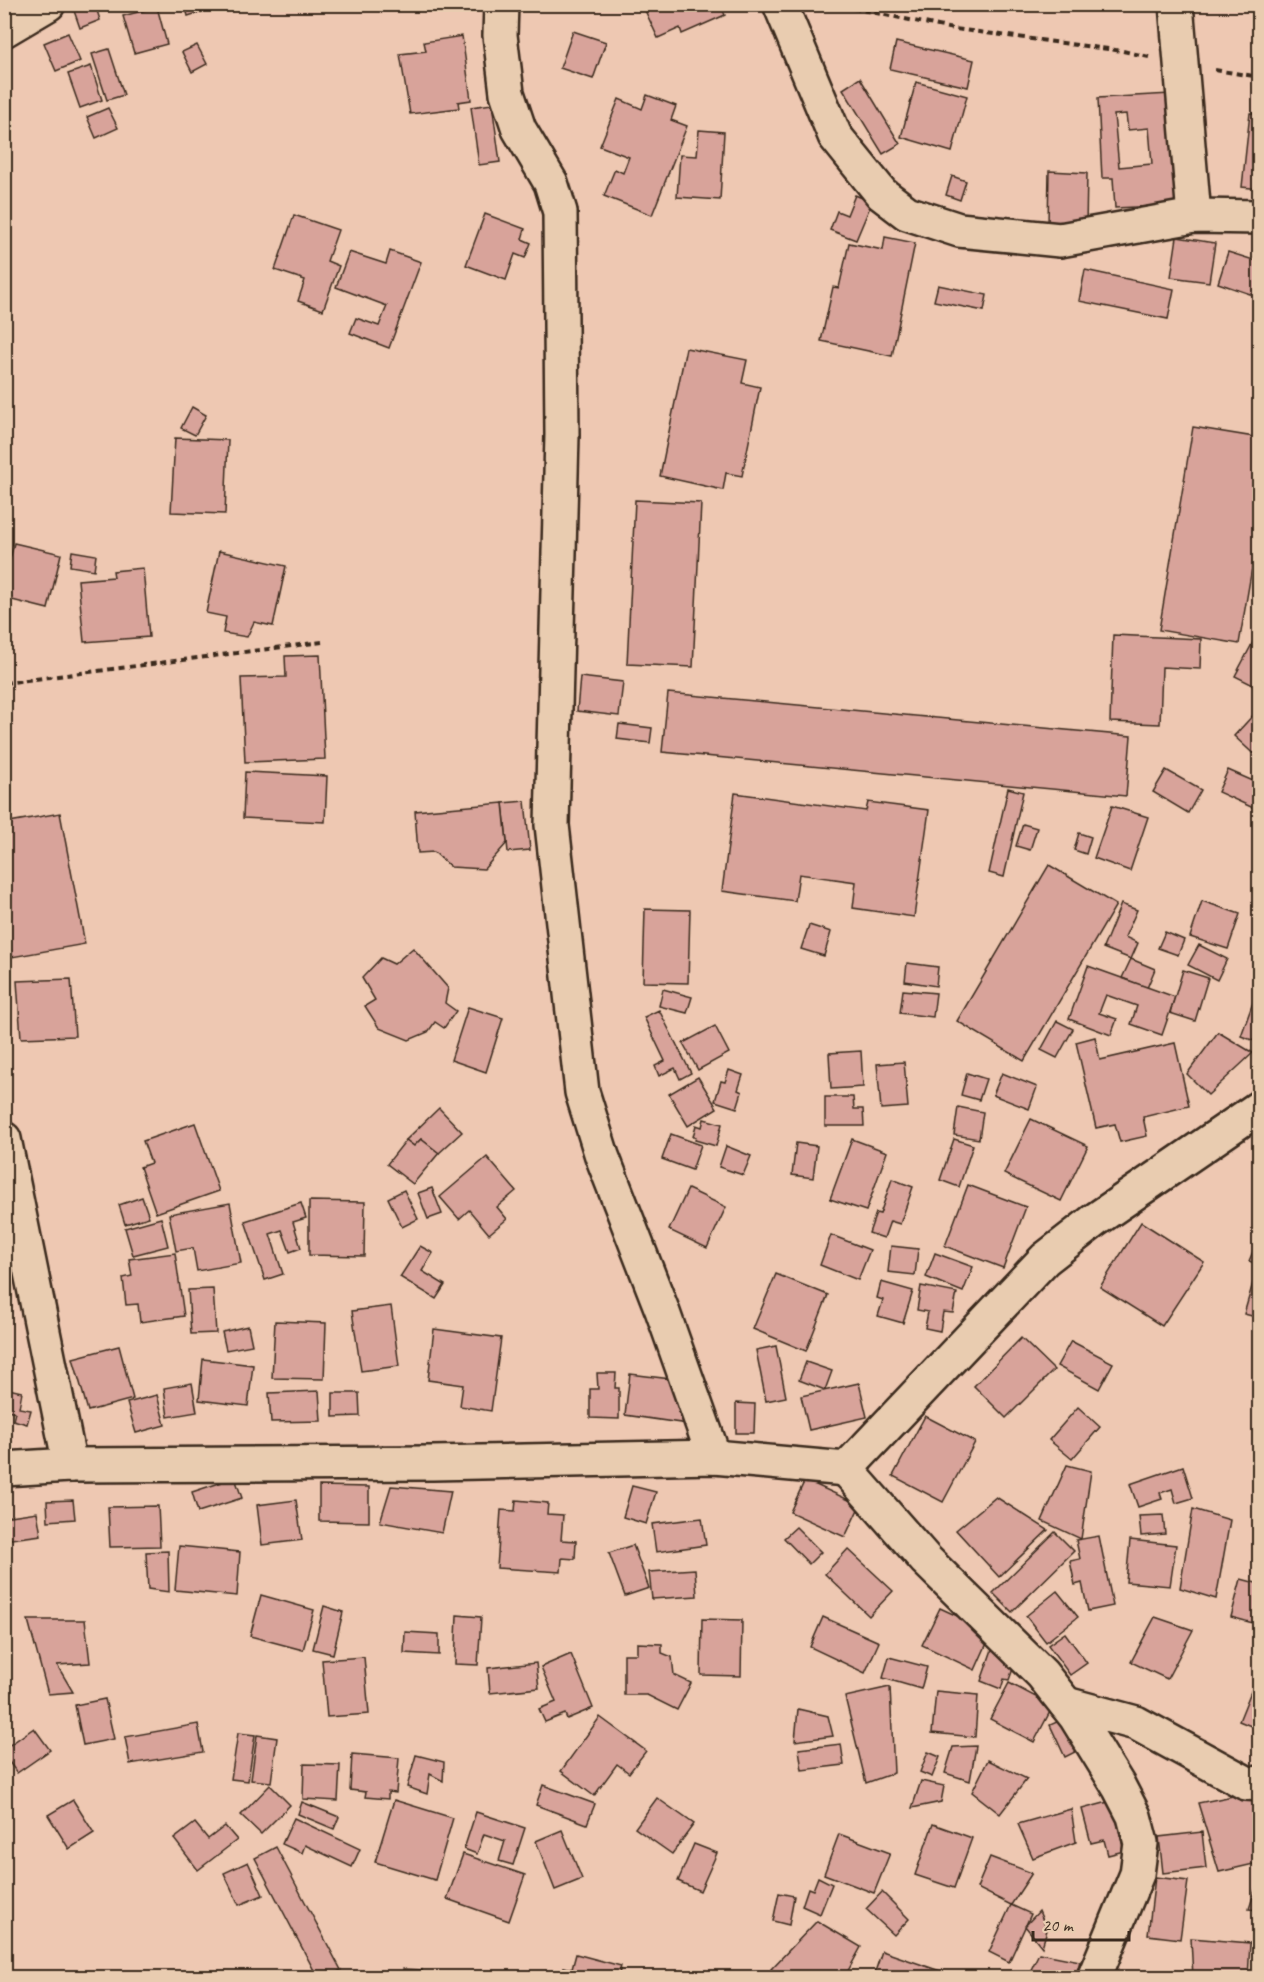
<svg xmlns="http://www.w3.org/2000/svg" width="1264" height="1982" font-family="Caveat,sans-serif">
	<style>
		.building { fill: #d8a39a; stroke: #3b2a1e; stroke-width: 1.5; fill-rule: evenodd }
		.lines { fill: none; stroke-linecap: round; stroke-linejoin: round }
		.street-casing { stroke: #3b2a1e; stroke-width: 38 }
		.path { stroke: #3b2a1e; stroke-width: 4; stroke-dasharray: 6 4.5; stroke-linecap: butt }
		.street { stroke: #e9ccb0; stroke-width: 33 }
	</style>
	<rect width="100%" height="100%" fill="#eec8b2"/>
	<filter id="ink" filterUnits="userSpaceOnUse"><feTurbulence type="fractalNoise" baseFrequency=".0167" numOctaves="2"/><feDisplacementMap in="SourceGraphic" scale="12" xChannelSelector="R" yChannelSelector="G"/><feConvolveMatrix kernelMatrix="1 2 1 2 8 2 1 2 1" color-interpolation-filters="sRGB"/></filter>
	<g filter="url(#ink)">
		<g class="building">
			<polygon points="75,4 95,4 100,20 80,28 72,5"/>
			<polygon points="185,4 212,4 213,8 188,16"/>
			<polygon points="642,4 720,4 725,15 682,34 680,28 658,38"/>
			<polygon points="157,7 167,44 134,53 123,16"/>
			<polygon points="573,31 606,42 593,79 560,68"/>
			<polygon points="68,33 80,61 56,71 44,43"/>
			<polygon points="462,36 471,100 458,102 459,108 410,114 400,54 426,51 424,42"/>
			<polygon points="896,42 974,60 968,87 890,69"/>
			<polygon points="197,45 207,64 192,72 182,52"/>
			<polygon points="109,49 124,95 107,100 92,54"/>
			<polygon points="91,66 102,100 80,108 68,74"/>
			<polygon points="860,78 900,144 883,154 843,89"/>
			<polygon points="916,82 967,96 952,152 901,137"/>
			<path d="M1171 94 1178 205 1115 208 1113 178H1102L1098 98ZM1126 114 1128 130 1149 128 1152 164 1119 167 1114 115Z"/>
			<polygon points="647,95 676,106 671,120 687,126 652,215 604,196 615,169 623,173 629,157 600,146 619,99 642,109"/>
			<polygon points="492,104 500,162 479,165 471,107"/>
			<polygon points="108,108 118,128 96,138 87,117"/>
			<polygon points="1250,113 1260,114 1260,189 1242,187"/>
			<polygon points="699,130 724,132 720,200 677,197 680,155 697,156"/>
			<polygon points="1049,171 1087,173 1086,227 1048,226"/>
			<polygon points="952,176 966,181 960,200 946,195"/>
			<polygon points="855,195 872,202 856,240 830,230 837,211 847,215"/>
			<polygon points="485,214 525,229 522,239 531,243 525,258 515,254 506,280 466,265"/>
			<polygon points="294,215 338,230 327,261 339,266 323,310 298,301 305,280 275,270"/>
			<polygon points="885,237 915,243 892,356 821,341 833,287 839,288 849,243 883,250"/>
			<polygon points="1177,237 1215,243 1209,282 1171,277"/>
			<polygon points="390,251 421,262 389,348 350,333 356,318 379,326 387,306 336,287 349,252 386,264"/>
			<polygon points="1228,252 1260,262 1260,286 1256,296 1218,283"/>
			<polygon points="1085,270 1174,289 1168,319 1079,301"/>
			<polygon points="938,285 987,295 984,311 934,301"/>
			<polygon points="686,348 747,360 742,383 760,387 742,476 726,473 723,490 660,476"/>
			<polygon points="192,407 206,415 195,435 181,428"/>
			<polygon points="1193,427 1260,438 1260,521 1239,644 1159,630"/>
			<polygon points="175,438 228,440 225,514 171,512"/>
			<polygon points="635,500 701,503 693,667 627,664"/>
			<polygon points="14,543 61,554 48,609 4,598 4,562 9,563"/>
			<polygon points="72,551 96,555 94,570 70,566"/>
			<polygon points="219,551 286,566 273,626 254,622 247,637 223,633 226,617 206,613"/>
			<polygon points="143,568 149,637 84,642 78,580 114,577 113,571"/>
			<polygon points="1260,629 1260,676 1255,686 1235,676"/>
			<polygon points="1113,635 1201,639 1200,669 1162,667 1160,724 1110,722"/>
			<polygon points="320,655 325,759 245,762 241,678 286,677 285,656"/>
			<polygon points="580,677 623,682 619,716 577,711"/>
			<polygon points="668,693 1131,736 1126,796 662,752"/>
			<polygon points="1257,711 1260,713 1260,760 1234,736"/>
			<polygon points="619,724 652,728 650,743 617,739"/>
			<polygon points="1166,770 1201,790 1188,813 1153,792"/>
			<polygon points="1228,770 1260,784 1260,811 1218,792"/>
			<polygon points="245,772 327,776 325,822 243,818"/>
			<polygon points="1008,788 1023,792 1004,877 989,873"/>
			<polygon points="735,793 866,811 868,802 929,810 914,917 853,908 856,882 799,874 795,901 722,891"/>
			<polygon points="525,801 530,850 508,852 503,803"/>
			<polygon points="503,803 507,843 484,869 451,867 434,852 418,853 415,811"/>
			<polygon points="1112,806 1148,817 1130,871 1094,858"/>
			<polygon points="60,813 85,944 12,957 4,917 4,823"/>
			<polygon points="1023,824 1037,828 1030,850 1016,846"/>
			<polygon points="1079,833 1091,837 1086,854 1074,850"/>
			<polygon points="1049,865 1116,905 1024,1061 957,1021"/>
			<polygon points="1202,901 1240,914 1228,949 1190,937"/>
			<polygon points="1121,904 1137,910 1125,937 1138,943 1131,959 1103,948"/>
			<polygon points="645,909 690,910 688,983 643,982"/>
			<polygon points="809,925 831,932 824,956 801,949"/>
			<polygon points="1165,932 1184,940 1178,955 1158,948"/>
			<polygon points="1199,945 1227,959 1217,980 1188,965"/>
			<polygon points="413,948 448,988 445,1003 456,1011 444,1028 435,1022 428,1032 409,1040 379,1028 365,1006 375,1000 362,978 381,958 394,964"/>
			<polygon points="1131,959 1155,969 1147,988 1122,978"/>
			<polygon points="907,963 938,967 936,986 905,981"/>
			<polygon points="1088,966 1175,997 1162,1035 1131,1024 1137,1006 1106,995 1099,1013 1117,1019 1111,1035 1069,1019"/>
			<polygon points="1183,970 1208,978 1195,1021 1170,1013"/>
			<polygon points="71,979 75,1036 21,1038 17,981"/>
			<polygon points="1260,983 1260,1043 1241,1036"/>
			<polygon points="663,989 692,997 687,1013 659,1006"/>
			<polygon points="903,990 936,993 933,1017 900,1013"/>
			<polygon points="468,1007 503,1018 486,1072 451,1060"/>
			<polygon points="659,1010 691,1073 680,1079 675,1068 659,1076 655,1066 665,1061 644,1017"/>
			<polygon points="1057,1021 1073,1029 1057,1058 1041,1050"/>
			<polygon points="715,1026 729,1053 698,1070 683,1043"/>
			<polygon points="1218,1032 1253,1053 1208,1095 1187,1074"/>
			<polygon points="1095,1037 1100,1060 1175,1043 1189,1106 1143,1117 1147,1136 1120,1142 1115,1124 1096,1128 1076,1042"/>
			<polygon points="861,1051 863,1087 831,1089 829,1053"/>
			<polygon points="904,1062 908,1107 881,1109 877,1064"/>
			<polygon points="729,1070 743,1075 738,1090 742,1092 737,1108 715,1101 721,1081 725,1082"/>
			<polygon points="967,1073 986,1079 979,1100 961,1095"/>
			<polygon points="1002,1073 1037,1087 1029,1109 993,1095"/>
			<polygon points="698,1077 717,1108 688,1126 669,1094"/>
			<polygon points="825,1097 853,1097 854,1109 863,1109 864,1126 825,1126"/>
			<polygon points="958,1107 983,1112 979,1139 954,1135"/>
			<polygon points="439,1108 462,1132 439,1153 421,1139 414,1146 406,1140"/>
			<polygon points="704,1119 722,1124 716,1146 695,1140 696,1137 693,1137 696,1125 702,1127"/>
			<polygon points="1031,1119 1088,1146 1061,1201 1004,1174"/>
			<polygon points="195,1123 219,1191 156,1213 140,1167 151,1163 143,1141"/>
			<polygon points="671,1134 701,1145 692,1170 662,1159"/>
			<polygon points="421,1139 439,1153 413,1184 387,1164 406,1140 414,1146"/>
			<polygon points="852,1139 887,1152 866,1211 830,1199"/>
			<polygon points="954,1139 973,1145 959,1187 940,1180"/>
			<polygon points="796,1143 817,1146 813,1178 792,1175"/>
			<polygon points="726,1146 751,1156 743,1175 719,1167"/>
			<polygon points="487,1157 516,1191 497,1207 507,1219 489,1234 469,1210 459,1219 440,1197"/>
			<polygon points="892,1179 913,1187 900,1224 890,1221 884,1238 869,1233 876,1213 880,1214"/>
			<polygon points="968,1185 1026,1207 1003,1268 945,1246"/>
			<polygon points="432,1188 442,1214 428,1219 418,1193"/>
			<polygon points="688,1189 726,1207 707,1248 669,1230"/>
			<polygon points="404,1190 418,1219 402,1227 388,1198"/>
			<polygon points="142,1197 149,1217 125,1224 119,1205"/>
			<polygon points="309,1201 365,1202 364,1256 309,1255"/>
			<polygon points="230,1203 241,1263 197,1271 193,1248 176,1251 169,1214"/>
			<polygon points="301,1203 306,1218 293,1222 301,1248 290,1252 282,1230 270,1234 283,1274 265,1280 245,1221"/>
			<polygon points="161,1218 168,1246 133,1255 125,1228"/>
			<polygon points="1141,1222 1204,1262 1162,1326 1100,1287"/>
			<polygon points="831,1235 870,1250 858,1280 820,1265"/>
			<polygon points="1260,1235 1260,1265 1249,1261"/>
			<polygon points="420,1246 433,1253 422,1271 445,1285 436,1299 400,1277"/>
			<polygon points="891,1246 918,1249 915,1275 888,1272"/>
			<polygon points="175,1253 184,1316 140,1322 138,1304 126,1305 123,1278 132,1276 129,1259"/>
			<polygon points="935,1253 973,1267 963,1292 926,1277"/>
			<polygon points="776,1274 828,1295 806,1351 753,1329"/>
			<polygon points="881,1282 913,1291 903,1323 878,1316 883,1300 877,1298"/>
			<polygon points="1253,1283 1260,1285 1260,1318 1244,1314"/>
			<polygon points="921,1286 957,1293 953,1313 943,1312 940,1331 925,1328 928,1312 917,1310"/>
			<polygon points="213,1289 216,1333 191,1334 188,1290"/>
			<polygon points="391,1306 399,1366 361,1371 352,1311"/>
			<polygon points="275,1321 326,1323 324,1379 272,1378"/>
			<polygon points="248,1326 252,1345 226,1350 222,1332"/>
			<polygon points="434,1329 501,1338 491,1411 460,1406 463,1385 428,1380"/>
			<polygon points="1021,1338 1054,1370 1006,1418 974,1386"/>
			<polygon points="1071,1341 1113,1363 1099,1389 1057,1366"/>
			<polygon points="119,1346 133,1399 88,1411 73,1358"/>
			<polygon points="776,1346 786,1397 766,1401 756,1350"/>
			<polygon points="203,1359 253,1365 248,1406 199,1400"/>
			<polygon points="806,1362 832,1371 825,1390 799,1380"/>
			<polygon points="597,1373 616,1373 615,1388 619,1388 619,1419 590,1418 590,1389 598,1389"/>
			<polygon points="630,1374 679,1380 688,1424 625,1415"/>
			<polygon points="192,1383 197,1412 168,1417 164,1388"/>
			<polygon points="859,1383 867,1417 809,1430 801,1396"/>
			<polygon points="4,1388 22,1392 19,1408 31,1410 27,1424 13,1420 15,1412 4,1409"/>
			<polygon points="319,1391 321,1421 271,1422 269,1393"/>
			<polygon points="333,1393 359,1393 360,1416 333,1417"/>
			<polygon points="157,1395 165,1425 136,1433 127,1403"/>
			<polygon points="736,1403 755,1404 754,1433 736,1433"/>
			<polygon points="1078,1407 1100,1427 1072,1459 1049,1440"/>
			<polygon points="925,1416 975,1442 943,1502 893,1476"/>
			<polygon points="1067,1465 1091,1471 1081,1539 1042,1521"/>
			<polygon points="1183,1466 1193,1498 1176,1503 1172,1489 1160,1493 1162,1499 1138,1507 1130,1484"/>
			<polygon points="235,1478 242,1498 198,1512 192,1492"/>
			<polygon points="805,1480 860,1505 845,1537 790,1512"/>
			<polygon points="319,1486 369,1487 369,1522 319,1521"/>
			<polygon points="391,1486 451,1491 442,1533 380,1522"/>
			<polygon points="632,1486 656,1492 646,1524 623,1517"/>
			<polygon points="996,1497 1048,1530 999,1577 956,1530"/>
			<polygon points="73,1500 75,1519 48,1521 47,1501"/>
			<polygon points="296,1500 302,1540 262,1545 257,1505"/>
			<polygon points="516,1500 548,1503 547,1514 563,1515 561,1540 576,1541 575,1559 562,1558 561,1572 497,1568 501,1510 515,1511"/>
			<polygon points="158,1506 160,1546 110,1547 108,1507"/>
			<polygon points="1193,1509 1230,1520 1216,1599 1180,1588"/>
			<polygon points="37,1512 41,1535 4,1540 4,1517"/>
			<polygon points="1163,1515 1165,1534 1141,1536 1139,1516"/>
			<polygon points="702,1518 706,1545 656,1552 652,1524"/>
			<polygon points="796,1527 821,1552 809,1564 784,1538"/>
			<polygon points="1055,1532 1074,1551 1012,1612 993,1593"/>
			<polygon points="1099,1536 1113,1606 1088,1611 1082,1583 1075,1585 1070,1561 1080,1559 1076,1540"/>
			<polygon points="1130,1540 1176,1545 1170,1586 1126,1582"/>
			<polygon points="633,1545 649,1588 625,1596 609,1553"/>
			<polygon points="179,1546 240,1552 237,1596 175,1590"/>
			<polygon points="848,1549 893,1591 869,1616 825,1574"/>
			<polygon points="168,1551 169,1592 148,1589 146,1552"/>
			<polygon points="695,1569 697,1596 652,1599 649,1572"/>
			<polygon points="1241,1579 1260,1584 1260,1625 1231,1617"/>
			<polygon points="1057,1591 1078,1617 1046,1642 1026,1616"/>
			<polygon points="261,1595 314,1610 303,1650 250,1636"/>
			<polygon points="324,1606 343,1612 333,1654 313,1649"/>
			<polygon points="940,1608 992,1632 975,1670 922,1645"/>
			<polygon points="457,1615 481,1617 478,1665 455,1664"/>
			<polygon points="823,1617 879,1642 865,1673 810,1647"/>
			<polygon points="1155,1617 1193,1630 1167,1679 1131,1662"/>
			<polygon points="702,1619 742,1620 741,1676 701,1675"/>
			<polygon points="28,1620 85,1620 90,1663 57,1665 73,1692 48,1694"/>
			<polygon points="405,1632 439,1634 439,1655 404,1653"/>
			<polygon points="1065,1633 1087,1663 1070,1675 1048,1645"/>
			<polygon points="637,1643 662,1644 662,1653 672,1657 674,1675 691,1683 677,1710 647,1695 624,1695 624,1654 637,1654"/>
			<polygon points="994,1644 1019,1652 1009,1680 1004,1679 1001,1689 981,1681"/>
			<polygon points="571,1654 593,1708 567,1719 565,1714 545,1722 539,1709 556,1702 541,1667"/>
			<polygon points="364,1657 369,1714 327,1717 322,1660"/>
			<polygon points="889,1657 927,1667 921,1689 883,1678"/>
			<polygon points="536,1663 539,1688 490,1693 488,1668"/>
			<polygon points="1009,1683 1053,1706 1034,1742 990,1719"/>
			<polygon points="1254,1684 1260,1686 1258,1729 1239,1721"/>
			<polygon points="890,1687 894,1773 866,1783 845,1697"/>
			<polygon points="936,1691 978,1695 975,1737 932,1733"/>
			<polygon points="105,1699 114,1739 83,1745 75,1705"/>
			<polygon points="798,1709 828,1716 833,1736 795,1741"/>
			<polygon points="600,1717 646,1751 629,1773 617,1764 594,1796 561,1771"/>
			<polygon points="1068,1717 1083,1748 1065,1757 1050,1725"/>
			<polygon points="198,1724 203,1752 130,1764 125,1737"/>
			<polygon points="34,1728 50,1750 17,1773 4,1755 4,1749"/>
			<polygon points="238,1733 255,1735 248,1781 231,1779"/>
			<polygon points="257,1735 277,1738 271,1782 251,1780"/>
			<polygon points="841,1744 844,1765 802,1770 799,1749"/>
			<polygon points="976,1746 970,1781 945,1773 953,1747"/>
			<polygon points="928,1752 940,1757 932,1777 920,1772"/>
			<polygon points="352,1754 399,1758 396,1793 388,1792 388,1799 365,1797 366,1792 350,1790"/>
			<polygon points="416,1755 444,1762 443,1781 430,1774 427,1794 407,1787"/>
			<polygon points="988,1760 1027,1779 1000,1814 972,1792"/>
			<polygon points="304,1764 340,1765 338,1801 303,1799"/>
			<polygon points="921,1781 944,1786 941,1802 912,1808"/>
			<polygon points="270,1785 290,1805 261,1834 241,1815"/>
			<polygon points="543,1785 595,1804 587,1824 536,1805"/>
			<polygon points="1258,1791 1258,1863 1219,1872 1198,1803"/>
			<polygon points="657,1798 694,1824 672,1854 635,1828"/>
			<polygon points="73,1800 94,1833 69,1849 48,1815"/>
			<polygon points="394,1800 453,1818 435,1880 375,1862"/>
			<polygon points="1112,1801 1124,1851 1108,1855 1104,1840 1091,1843 1082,1809"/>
			<polygon points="302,1802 339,1817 334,1829 298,1814"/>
			<polygon points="1071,1809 1076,1842 1033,1858 1018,1824"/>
			<polygon points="476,1812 525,1828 513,1865 499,1861 505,1841 484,1834 477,1854 464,1849"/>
			<polygon points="294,1818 360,1849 352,1867 305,1845 302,1853 282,1844"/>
			<polygon points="195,1823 208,1839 225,1826 237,1840 198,1870 174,1839"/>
			<polygon points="933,1824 972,1838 954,1888 915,1875"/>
			<polygon points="562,1830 582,1879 555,1890 536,1841"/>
			<polygon points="1202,1832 1206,1868 1163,1873 1159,1837"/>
			<polygon points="839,1834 890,1853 874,1893 824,1874"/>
			<polygon points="694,1844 717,1853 700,1891 678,1881"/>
			<polygon points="276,1847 341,1970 326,1978 318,1978 255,1858"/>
			<polygon points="463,1854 525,1875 509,1921 447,1899"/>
			<polygon points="990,1857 1032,1873 1011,1905 977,1888"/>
			<polygon points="248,1862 263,1895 239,1905 224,1873"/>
			<polygon points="1260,1875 1260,1910 1249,1909"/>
			<polygon points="818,1877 832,1884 820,1914 802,1906 808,1888 813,1890"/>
			<polygon points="1155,1877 1188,1881 1180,1939 1148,1935"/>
			<polygon points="882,1892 909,1919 894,1935 866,1909"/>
			<polygon points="779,1893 794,1896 789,1925 773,1921"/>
			<polygon points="1011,1905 1031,1914 1009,1962 989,1952"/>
			<polygon points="1039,1911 1047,1930 1042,1947 1025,1926"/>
			<polygon points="817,1921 861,1947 844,1978 781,1978 771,1969"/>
			<polygon points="1191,1938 1250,1943 1248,1978 1193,1978"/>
			<polygon points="882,1951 949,1974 948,1978 873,1978"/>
			<polygon points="1039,1953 1080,1961 1075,1978 1027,1978"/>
			<polygon points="576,1954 621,1966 618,1978 561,1978 564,1967 572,1969"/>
			<polygon points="403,1969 422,1970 422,1978 402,1978"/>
			<polygon points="386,1973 387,1978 345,1978 345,1977"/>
		</g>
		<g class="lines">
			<defs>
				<g id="street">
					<polyline points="501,4 500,35 507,93 519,129 551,183 560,212 562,435 552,825 582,1092 602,1156 662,1310 714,1457"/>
					<polyline points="780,4 835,136 882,194 907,213 959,230 1060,240 1194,216 1260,217"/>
					<polyline points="1176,4 1194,216"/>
					<polyline points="4,30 48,4"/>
					<polyline points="4,1139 70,1465"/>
					<polyline points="4,1469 70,1465 433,1463 714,1457 846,1469 1045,1259 1095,1220 1260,1107"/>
					<polyline points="846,1469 926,1560 1042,1674 1076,1717 1119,1787 1134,1816 1141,1843 1137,1874 1094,1978"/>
					<polyline points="1066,1704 1136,1723 1246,1783 1260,1784"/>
				</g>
			</defs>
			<use href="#street" class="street-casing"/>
			<g class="path">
				<polyline points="833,4 948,28 1123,51 1149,57"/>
				<polyline points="1215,70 1260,77"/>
				<polyline points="4,683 322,642"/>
			</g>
			<use href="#street" class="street"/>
		</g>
	</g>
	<rect width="1264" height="1982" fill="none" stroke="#e9ccb0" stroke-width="24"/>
	<rect x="12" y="12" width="1240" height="1958" fill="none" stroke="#3b2a1e" stroke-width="2" filter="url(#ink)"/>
	<path d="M1033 1931v9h96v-9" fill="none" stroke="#3b2a1e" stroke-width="3"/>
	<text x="1042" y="1931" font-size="18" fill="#3b2a1e" stroke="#e9ccb0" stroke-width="4.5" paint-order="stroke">20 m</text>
</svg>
